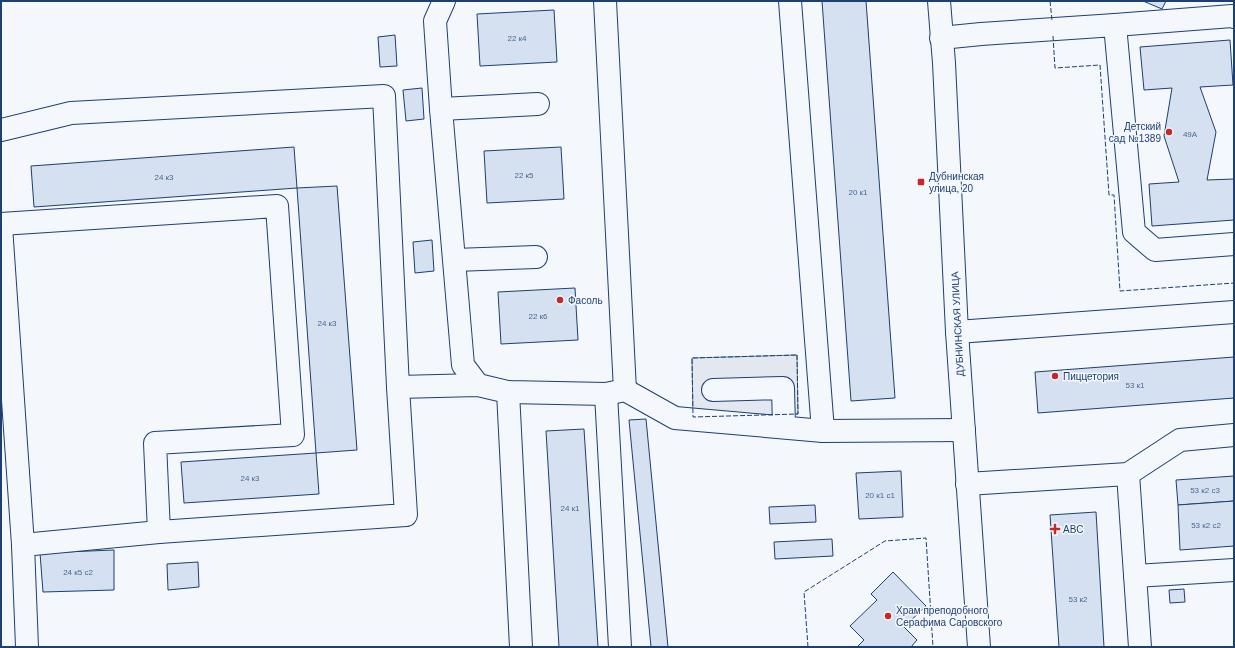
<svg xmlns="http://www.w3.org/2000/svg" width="1235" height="648" font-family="Helvetica,sans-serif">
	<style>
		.parking { fill: #e3e8f0; stroke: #687fa3 }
		.building { fill: #d5e0f0; stroke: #1d3f73 }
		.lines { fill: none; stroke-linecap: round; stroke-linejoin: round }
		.minor-casing { stroke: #1d3f73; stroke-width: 24 }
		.major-casing { stroke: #1d3f73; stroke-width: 24 }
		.minor { stroke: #f4f7fb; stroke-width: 22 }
		.major { stroke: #f4f7fb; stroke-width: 22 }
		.fence { stroke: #1d3f73; stroke-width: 1; stroke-dasharray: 5 2; stroke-linecap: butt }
		.poi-dot { fill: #c62828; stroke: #f4f7fb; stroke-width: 1.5 }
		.labels { text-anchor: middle; stroke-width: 3; stroke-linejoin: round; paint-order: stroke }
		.number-label { font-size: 8px; fill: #4b6792 }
		.poi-label { font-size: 10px; fill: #1d3f73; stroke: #f4f7fb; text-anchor: start }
		.street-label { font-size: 10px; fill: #1d3f73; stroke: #f4f7fb }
	</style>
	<rect width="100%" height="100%" fill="#f4f7fb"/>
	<polygon class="parking" points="797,355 798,414 693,417 692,358"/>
	<g class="building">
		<polygon points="822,1 866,1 895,398 851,401"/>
		<polygon points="1143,1 1166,1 1162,9"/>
		<polygon points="554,10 557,62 480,66 477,14"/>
		<polygon points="395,35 397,66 380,67 378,37"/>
		<polygon points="1230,40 1233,85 1200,87 1216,132 1207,180 1234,179 1234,220 1152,226 1149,184 1179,182 1164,136 1172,88 1144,90 1140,47"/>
		<polygon points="422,88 424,119 406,121 403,90"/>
		<polygon points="294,147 297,188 34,207 31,166"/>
		<polygon points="561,147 564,199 487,203 484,151"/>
		<polygon points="337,186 357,450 316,453 297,188"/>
		<polygon points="432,240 434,271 415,273 413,242"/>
		<polygon points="575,288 578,340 501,344 498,292"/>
		<polygon points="1234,357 1234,398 1038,413 1035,372"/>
		<polygon points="646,419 668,647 651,647 629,420"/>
		<polygon points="584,429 598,647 559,647 546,431"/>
		<polygon points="316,453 319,494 184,503 181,462"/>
		<polygon points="901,471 903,517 859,519 856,473"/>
		<polygon points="1234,476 1234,501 1178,505 1176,480"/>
		<polygon points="1234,501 1234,546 1180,550 1178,505"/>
		<polygon points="815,505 816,522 770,524 769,507"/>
		<polygon points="1096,512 1104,647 1059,647 1050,515"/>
		<polygon points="832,539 833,556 775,559 774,542"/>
		<polygon points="114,550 114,590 43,592 40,553"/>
		<polygon points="198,562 199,587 168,590 167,564"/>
		<polygon points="893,572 926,606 904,627 917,640 911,647 857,647 864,640 850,626 877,600 871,594"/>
		<polygon points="1184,589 1185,602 1170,603 1169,590"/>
	</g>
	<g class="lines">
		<defs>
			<g id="minor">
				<polyline points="444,1 435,21 441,109 463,365 478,385"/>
				<polyline points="605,1 625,390"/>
				<polyline points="790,1 823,431 964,430"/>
				<polyline points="1115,25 1232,16 1234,17"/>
				<polyline points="941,38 981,34 1115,25 1134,232 1155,250 1234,244"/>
				<polyline points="441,109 538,104"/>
				<polyline points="1,130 71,113 384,96 398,387 406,515 159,532 23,545"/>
				<polyline points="1,224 277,206 293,435 155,443 159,532"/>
				<polyline points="1,226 23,545 27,647"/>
				<polyline points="455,260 536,257"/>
				<polyline points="957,332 1234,312"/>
				<polyline points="398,387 478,385 508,392 606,394 625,390 675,418 823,431"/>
				<polyline points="713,390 783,388 784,427"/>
				<polyline points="508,392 521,647"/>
				<polyline points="606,394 620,647"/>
				<polyline points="1128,474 1140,647"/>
				<polyline points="967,484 1128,474 1180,440 1234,435"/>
				<polyline points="1135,576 1234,570"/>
			</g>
			<polyline id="major" points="939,1 944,63 957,332 979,647"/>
		</defs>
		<use href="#minor" class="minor-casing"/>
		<use href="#major" class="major-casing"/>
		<use href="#minor" class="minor"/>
		<use href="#major" class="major"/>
		<g class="fence">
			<polyline points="1050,1 1052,20"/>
			<polyline points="1053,36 1055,68 1100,65 1109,195 1114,195 1120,291 1234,283"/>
			<polygon points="797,355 798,414 693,417 692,358"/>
			<polyline points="808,647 804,592 885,541 926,538 933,647"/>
		</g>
	</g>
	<g class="poi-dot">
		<circle cx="1169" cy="132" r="4"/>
		<rect x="917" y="178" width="8" height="8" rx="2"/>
		<circle cx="560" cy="300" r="4"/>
		<circle cx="1055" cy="376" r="4"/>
		<path d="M1053 523h4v4h4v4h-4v4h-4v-4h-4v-4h4z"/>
		<circle cx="888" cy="616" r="4"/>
	</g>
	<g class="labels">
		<g class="number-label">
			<text x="517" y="41">22 к4</text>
			<text x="1190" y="137">49А</text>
			<text x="524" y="178">22 к5</text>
			<text x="164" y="180">24 к3</text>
			<text x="858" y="195">20 к1</text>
			<text x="538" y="319">22 к6</text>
			<text x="327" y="326">24 к3</text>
			<text x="1135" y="388">53 к1</text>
			<text x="250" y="481">24 к3</text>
			<text x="1205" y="493">53 к2 с3</text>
			<text x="880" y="498">20 к1 с1</text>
			<text x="570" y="511">24 к1</text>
			<text x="1206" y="528">53 к2 с2</text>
			<text x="78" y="575">24 к5 с2</text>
			<text x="1078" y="602">53 к2</text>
		</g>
		<g class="poi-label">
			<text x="1161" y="130" text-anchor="end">Детский<tspan x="1161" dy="12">сад №1389</tspan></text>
			<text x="929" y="180">Дубнинская<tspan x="929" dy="12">улица, 20</tspan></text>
			<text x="568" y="304">Фасоль</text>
			<text x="1063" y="380">Пиццетория</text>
			<text x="1063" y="533">ABC</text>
			<text x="896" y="614">Храм преподобного<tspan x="896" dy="12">Серафима Саровского</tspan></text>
		</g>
		<g class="street-label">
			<text transform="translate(957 324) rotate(-93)" y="4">ДУБНИНСКАЯ УЛИЦА</text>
		</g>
	</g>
	<rect width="1235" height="648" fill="none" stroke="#1d3f73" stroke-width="4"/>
</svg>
